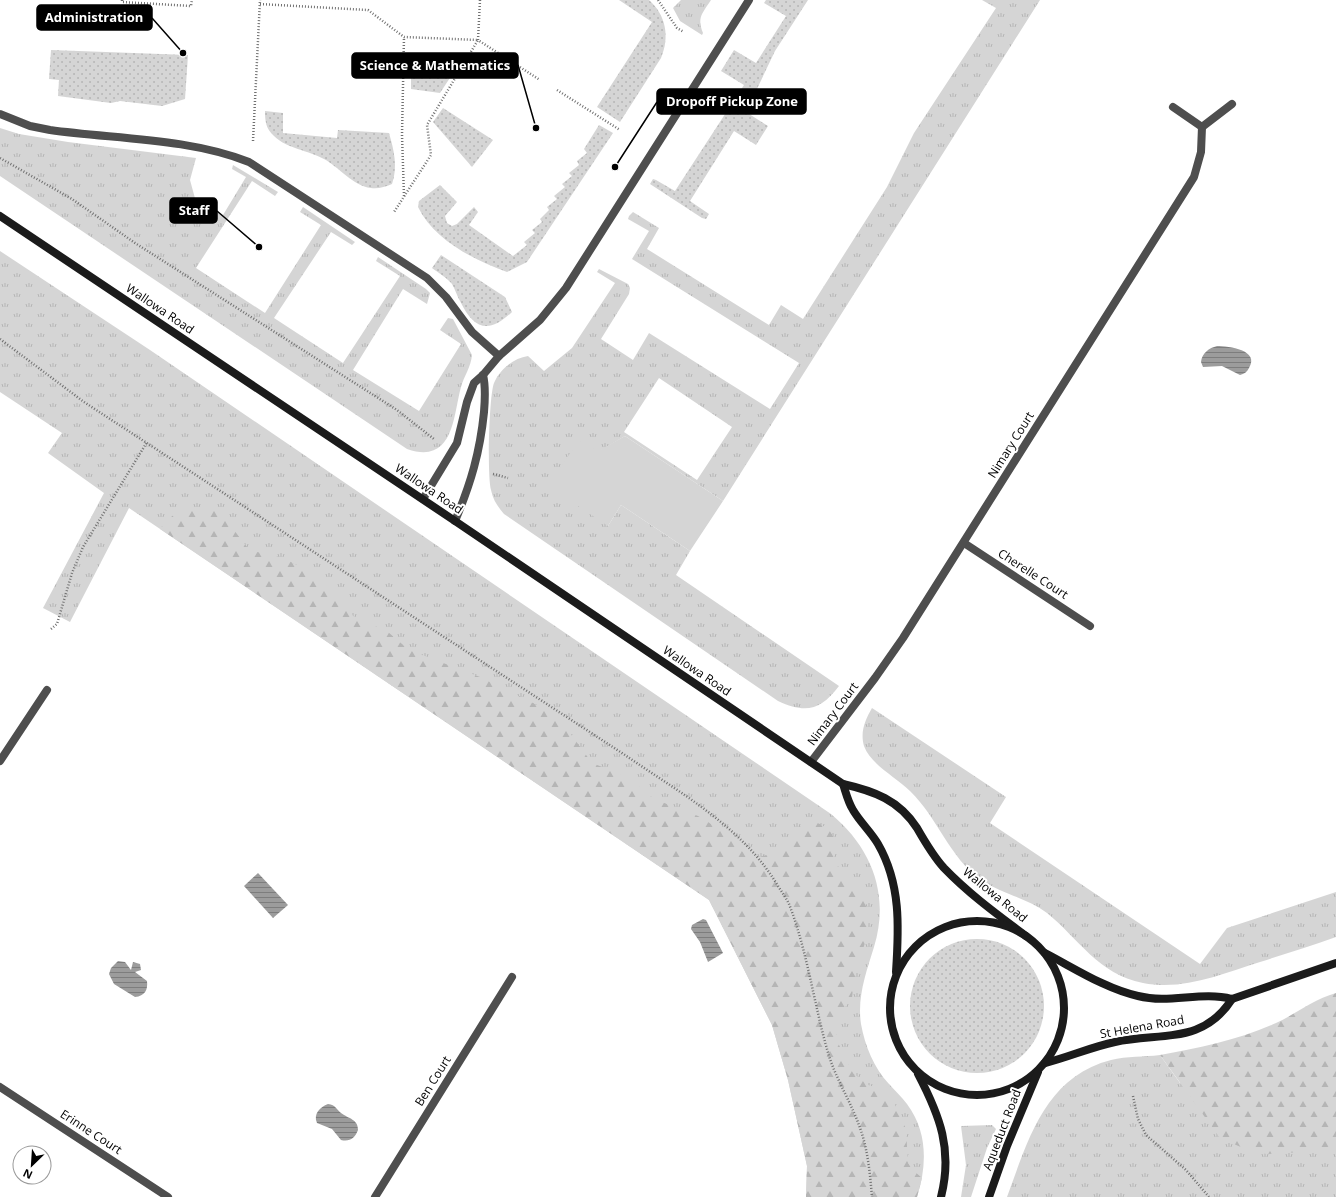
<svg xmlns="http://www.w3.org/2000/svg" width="1336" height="1197" font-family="'Open Sans',sans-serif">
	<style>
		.grass { fill: url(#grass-tufts); fill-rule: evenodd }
		.forest { fill: url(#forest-firs) }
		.park { fill: #d5d5d5 }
		.garden { fill: url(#garden-dots) }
		.water { fill: url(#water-rules) }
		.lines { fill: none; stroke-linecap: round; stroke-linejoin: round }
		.path { stroke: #707070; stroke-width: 2.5; stroke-dasharray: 1 2; stroke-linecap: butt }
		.lane { stroke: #4e4e4e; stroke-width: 8 }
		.street { stroke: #4e4e4e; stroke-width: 8 }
		.secondary { stroke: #1b1b1b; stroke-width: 8 }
		.labels { text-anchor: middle; stroke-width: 4; stroke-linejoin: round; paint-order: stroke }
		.street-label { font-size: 12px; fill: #000; stroke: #fff }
		.leader { fill: none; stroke: #000; stroke-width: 1.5 }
		.callout-dot { fill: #000; stroke: #fff; stroke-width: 1.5 }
		.callout { fill: #000; stroke: #000; stroke-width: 1.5 }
		.callout-label { font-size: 13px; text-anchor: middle; font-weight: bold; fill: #fff }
	</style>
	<defs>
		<pattern id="grass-tufts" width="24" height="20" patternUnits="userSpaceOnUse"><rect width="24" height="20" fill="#d5d5d5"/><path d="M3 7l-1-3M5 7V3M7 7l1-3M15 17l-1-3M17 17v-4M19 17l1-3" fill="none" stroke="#b5b5b5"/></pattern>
		<pattern id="forest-firs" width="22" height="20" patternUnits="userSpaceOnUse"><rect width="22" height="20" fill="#d5d5d5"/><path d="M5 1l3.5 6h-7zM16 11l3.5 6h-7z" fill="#b5b5b5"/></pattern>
		<pattern id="garden-dots" width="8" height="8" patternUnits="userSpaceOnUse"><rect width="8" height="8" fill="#d5d5d5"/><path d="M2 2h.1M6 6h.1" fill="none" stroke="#b5b5b5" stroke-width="1.8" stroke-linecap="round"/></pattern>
		<pattern id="water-rules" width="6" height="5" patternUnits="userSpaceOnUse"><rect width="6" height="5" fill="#9c9c9c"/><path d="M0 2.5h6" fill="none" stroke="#7d7d7d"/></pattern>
	</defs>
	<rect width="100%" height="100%" fill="#fff"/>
	<g class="grass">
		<path d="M681 0H711C702 14 697 17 703 33L702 35 680 21 673 8Z"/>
		<path d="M982 0H1040L723 501 625 436 598 452 608 526 621 505 690 551 676 575 839 686C821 710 806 714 778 701L504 514C498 507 493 500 491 490 487 476 489 396 494 383 500 369 514 358 528 356L544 371 572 348 615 283 597 272 599 269 628 284 630 288 629 294 601 339 633 360 649 333 770 409 799 363 632 259 649 231 628 219 629 216 633 212 659 228 647 249 769 325 781 305 803 319 887 187 914 133 996 8ZM659 378 732 427 697 480 624 432Z"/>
		<path d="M0 128 19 134 68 142 196 158 190 180 196 202 223 215 246 177 232 169 233 165 278 192 275 196 252 181 196 268 265 313 321 225 300 212 303 207 355 242 352 245 331 232 274 318 343 363 400 276 376 261 378 257 426 289 430 293 427 304 403 289 353 370 419 411 461 344 440 330 448 318 453 319 472 355C471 367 464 376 461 387 453 416 454 465 407 449L0 176Z"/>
		<path d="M0 251 150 350 831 814C872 848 890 895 874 947 866 973 857 997 861 1024 865 1046 874 1068 889 1084 895 1091 902 1097 907 1104 928 1132 927 1166 917 1197H806L807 1166 788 1080 772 1025 709 900 129 508 70 622 43 608 104 493 48 453 62 433 0 392Z"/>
		<path d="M872 708 1006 797 990 823 1200 964 1227 928 1336 892V937C1311 946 1285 954 1260 962 1222 974 1183 991 1143 983 1098 974 1079 939 1047 913 1027 898 1002 894 981 880 949 857 938 818 910 791 896 777 871 765 864 746 860 732 865 720 872 708Z"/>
		<path d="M1160 1055 1180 1083 1331 1145H1336V1197H1007C1028 1140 1045 1077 1111 1060 1127 1056 1144 1057 1160 1055Z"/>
		<polygon points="992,1125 996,1129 987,1148 971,1197 961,1197 966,1165 961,1126"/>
	</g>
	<g class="forest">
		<path d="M191 507 208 508 220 512 247 547 257 552 269 554 285 559 303 568 330 586 339 594 353 616 388 632 409 650 480 677 533 703 553 716 567 729 592 763 628 777 654 799 698 816 708 822 723 832 744 853 750 856 756 858 777 852 791 841 798 828 805 821C819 821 834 829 835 844 835 851 833 856 835 863L862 892 869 916 867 936 854 979 852 998 839 1015 836 1026 837 1041 853 1073 868 1085 885 1090 892 1098 906 1129 908 1163 914 1171 922 1178 917 1197H806L807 1166 788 1080 772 1025 709 900 160 529C169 517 176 512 191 507Z"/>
		<path d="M1336 993V1145L1303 1152 1267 1154 1250 1151 1220 1138 1160 1055C1196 1049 1242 1039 1276 1023 1296 1014 1314 999 1336 993Z"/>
	</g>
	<polygon class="park" points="625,436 723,501 690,551 621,505 608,526 548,486 579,440 598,451"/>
	<g class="garden">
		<path d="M619 0H649C666 15 670 37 661 58L620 122 597 107 652 22Z"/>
		<polygon points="766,0 808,0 775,51 746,112 768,126 756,145 734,131 690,201 709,214 706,219 702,218 650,184 653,179 656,180 675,191 744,85 721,71 734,50 756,63 786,16 764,3"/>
		<polygon points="51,50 188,55 185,99 162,106 120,101 111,103 58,96 59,80 49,79"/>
		<polygon points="411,56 457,58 461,61 440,93 411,89"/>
		<polygon points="443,108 493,140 472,167 433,122"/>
		<path d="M265 111 283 113V133L337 138 338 130 389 133C394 150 398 167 392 184 385 187 378 189 371 188 353 186 339 167 324 159 308 150 287 149 274 136 266 129 265 121 265 111Z"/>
		<path d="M599 125 613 133 527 262 507 272C474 260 434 240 418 207L419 201 440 185 457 202 445 216 447 223 452 226 457 224 474 207 478 212 469 225 513 256 527 245 524 242 535 233 532 230 542 222 540 219 549 210 547 207 557 199 554 196 565 187 562 184 572 176 569 173 579 165 577 161 587 153 584 149Z"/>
		<path d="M441 255 505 297 512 312C489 334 474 330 460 301 457 296 455 289 452 284 447 278 439 273 432 268Z"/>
		<circle cx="977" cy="1006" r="67"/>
	</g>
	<g class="water">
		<path d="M1217 346C1229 346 1260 350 1249 368 1247 372 1244 374 1240 375L1222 366 1203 367 1201 362C1202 353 1209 348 1217 346Z"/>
		<polygon points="258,873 288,905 273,918 244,886"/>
		<polygon points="703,919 706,920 723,953 708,962 700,942 691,929 692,925"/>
		<path d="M118 961 125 962 131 970 133 962 140 964 141 970 135 972 147 981C148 990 145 996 135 997L114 984 109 974 111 968Z"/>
		<path d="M328 1104C336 1105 336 1109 341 1113 349 1119 358 1119 358 1130 355 1138 350 1142 341 1140L332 1129 317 1123C313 1114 320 1107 328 1104Z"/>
	</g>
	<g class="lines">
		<g class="path">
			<polyline points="122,0 122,2 191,6 192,0"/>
			<polyline points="480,0 478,40 540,80"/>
			<polyline points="658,0 677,28 684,32"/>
			<polyline points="260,4 368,10 404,37 478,40 427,125 431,155 394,212"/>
			<polyline points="557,90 620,130"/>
			<polyline points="253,141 260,0"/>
			<polyline points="0,158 72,199 135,243 397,410 434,439"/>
			<polyline points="404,196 402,135 404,37"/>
			<path d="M0 339 84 402 625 755C680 793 743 827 778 886 782 892 786 898 789 904 808 953 814 1006 829 1056 837 1081 852 1104 860 1128 868 1150 870 1174 872 1197"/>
			<polyline points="493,474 508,478"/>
			<polyline points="51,629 57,624 72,573 83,547 147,442"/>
			<polyline points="1133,1096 1138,1119 1146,1135 1186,1170 1209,1197"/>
		</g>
		<g class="lane">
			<path d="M0 114 30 126 50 130C114 139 189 138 249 162L427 278 446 297 472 332 499 356"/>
			<polyline points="423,499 457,443 467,402 474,383 483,375 499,356 540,320 566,288 749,0"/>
			<path d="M455 521C471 483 480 452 484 412 485 400 486 387 483 375"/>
		</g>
		<g class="street">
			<polyline points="1173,107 1202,127 1232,104"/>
			<polyline points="964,543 1090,626"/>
			<polyline points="0,761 47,690"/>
			<polyline points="811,762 875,678 903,638 1194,177 1201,152 1202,127"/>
			<polyline points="0,1087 168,1197"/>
			<polyline points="375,1197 512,977"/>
		</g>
		<g class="secondary">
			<path d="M0 216 455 521 843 784C874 791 899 800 917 828 925 842 933 856 944 868 969 894 998 915 1026 936"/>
			<path d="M843 784C846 793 848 802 853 810 860 822 871 832 878 844 901 884 899 927 896 972"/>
			<circle cx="977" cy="1008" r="87"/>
			<path d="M1045 953C1074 968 1106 989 1138 996 1170 1004 1201 991 1232 999L1336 963"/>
			<path d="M1045 1063C1069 1057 1091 1047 1115 1042 1160 1032 1203 1045 1232 999"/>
			<path d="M918 1074C940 1116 953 1150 941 1197"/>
			<polyline points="989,1197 1007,1146 1038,1072"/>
		</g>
	</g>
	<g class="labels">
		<g class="street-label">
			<text transform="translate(160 309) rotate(34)" y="4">Wallowa Road</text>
			<text transform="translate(1011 445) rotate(-58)" y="4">Nimary Court</text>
			<text transform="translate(429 489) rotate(34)" y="4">Wallowa Road</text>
			<text transform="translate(1033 574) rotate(33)" y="4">Cherelle Court</text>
			<text transform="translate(697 671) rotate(34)" y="4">Wallowa Road</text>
			<text transform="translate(833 714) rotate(-53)" y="4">Nimary Court</text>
			<text transform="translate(995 895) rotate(39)" y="4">Wallowa Road</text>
			<text transform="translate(1142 1027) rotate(-10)" y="4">St Helena Road</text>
			<text transform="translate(433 1081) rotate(-58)" y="4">Ben Court</text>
			<text transform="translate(1002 1130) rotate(-69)" y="4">Aqueduct Road</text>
			<text transform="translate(91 1132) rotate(33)" y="4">Erinne Court</text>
		</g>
	</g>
	<path class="leader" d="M183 53L152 18M536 128L518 65M615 167L657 102M259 247L217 211"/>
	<g class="callout-dot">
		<circle cx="183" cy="53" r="4"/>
		<circle cx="536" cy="128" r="4"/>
		<circle cx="615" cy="167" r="4"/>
		<circle cx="259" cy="247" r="4"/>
	</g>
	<g class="callout">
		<rect x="37" y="5" width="115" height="25" rx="4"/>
		<rect x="352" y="53" width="166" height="25" rx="4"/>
		<rect x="657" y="89" width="149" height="25" rx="4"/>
		<rect x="170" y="198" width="47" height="25" rx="4"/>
	</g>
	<g class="callout-label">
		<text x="94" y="22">Administration</text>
		<text x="435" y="70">Science &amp; Mathematics</text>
		<text x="732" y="106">Dropoff Pickup Zone</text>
		<text x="194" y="215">Staff</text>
	</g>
	<g transform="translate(32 1165) rotate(205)"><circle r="19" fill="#ffffff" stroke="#999999"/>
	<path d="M0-3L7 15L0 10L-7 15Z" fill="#000000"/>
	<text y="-6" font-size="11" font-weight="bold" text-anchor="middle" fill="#000000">N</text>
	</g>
</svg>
